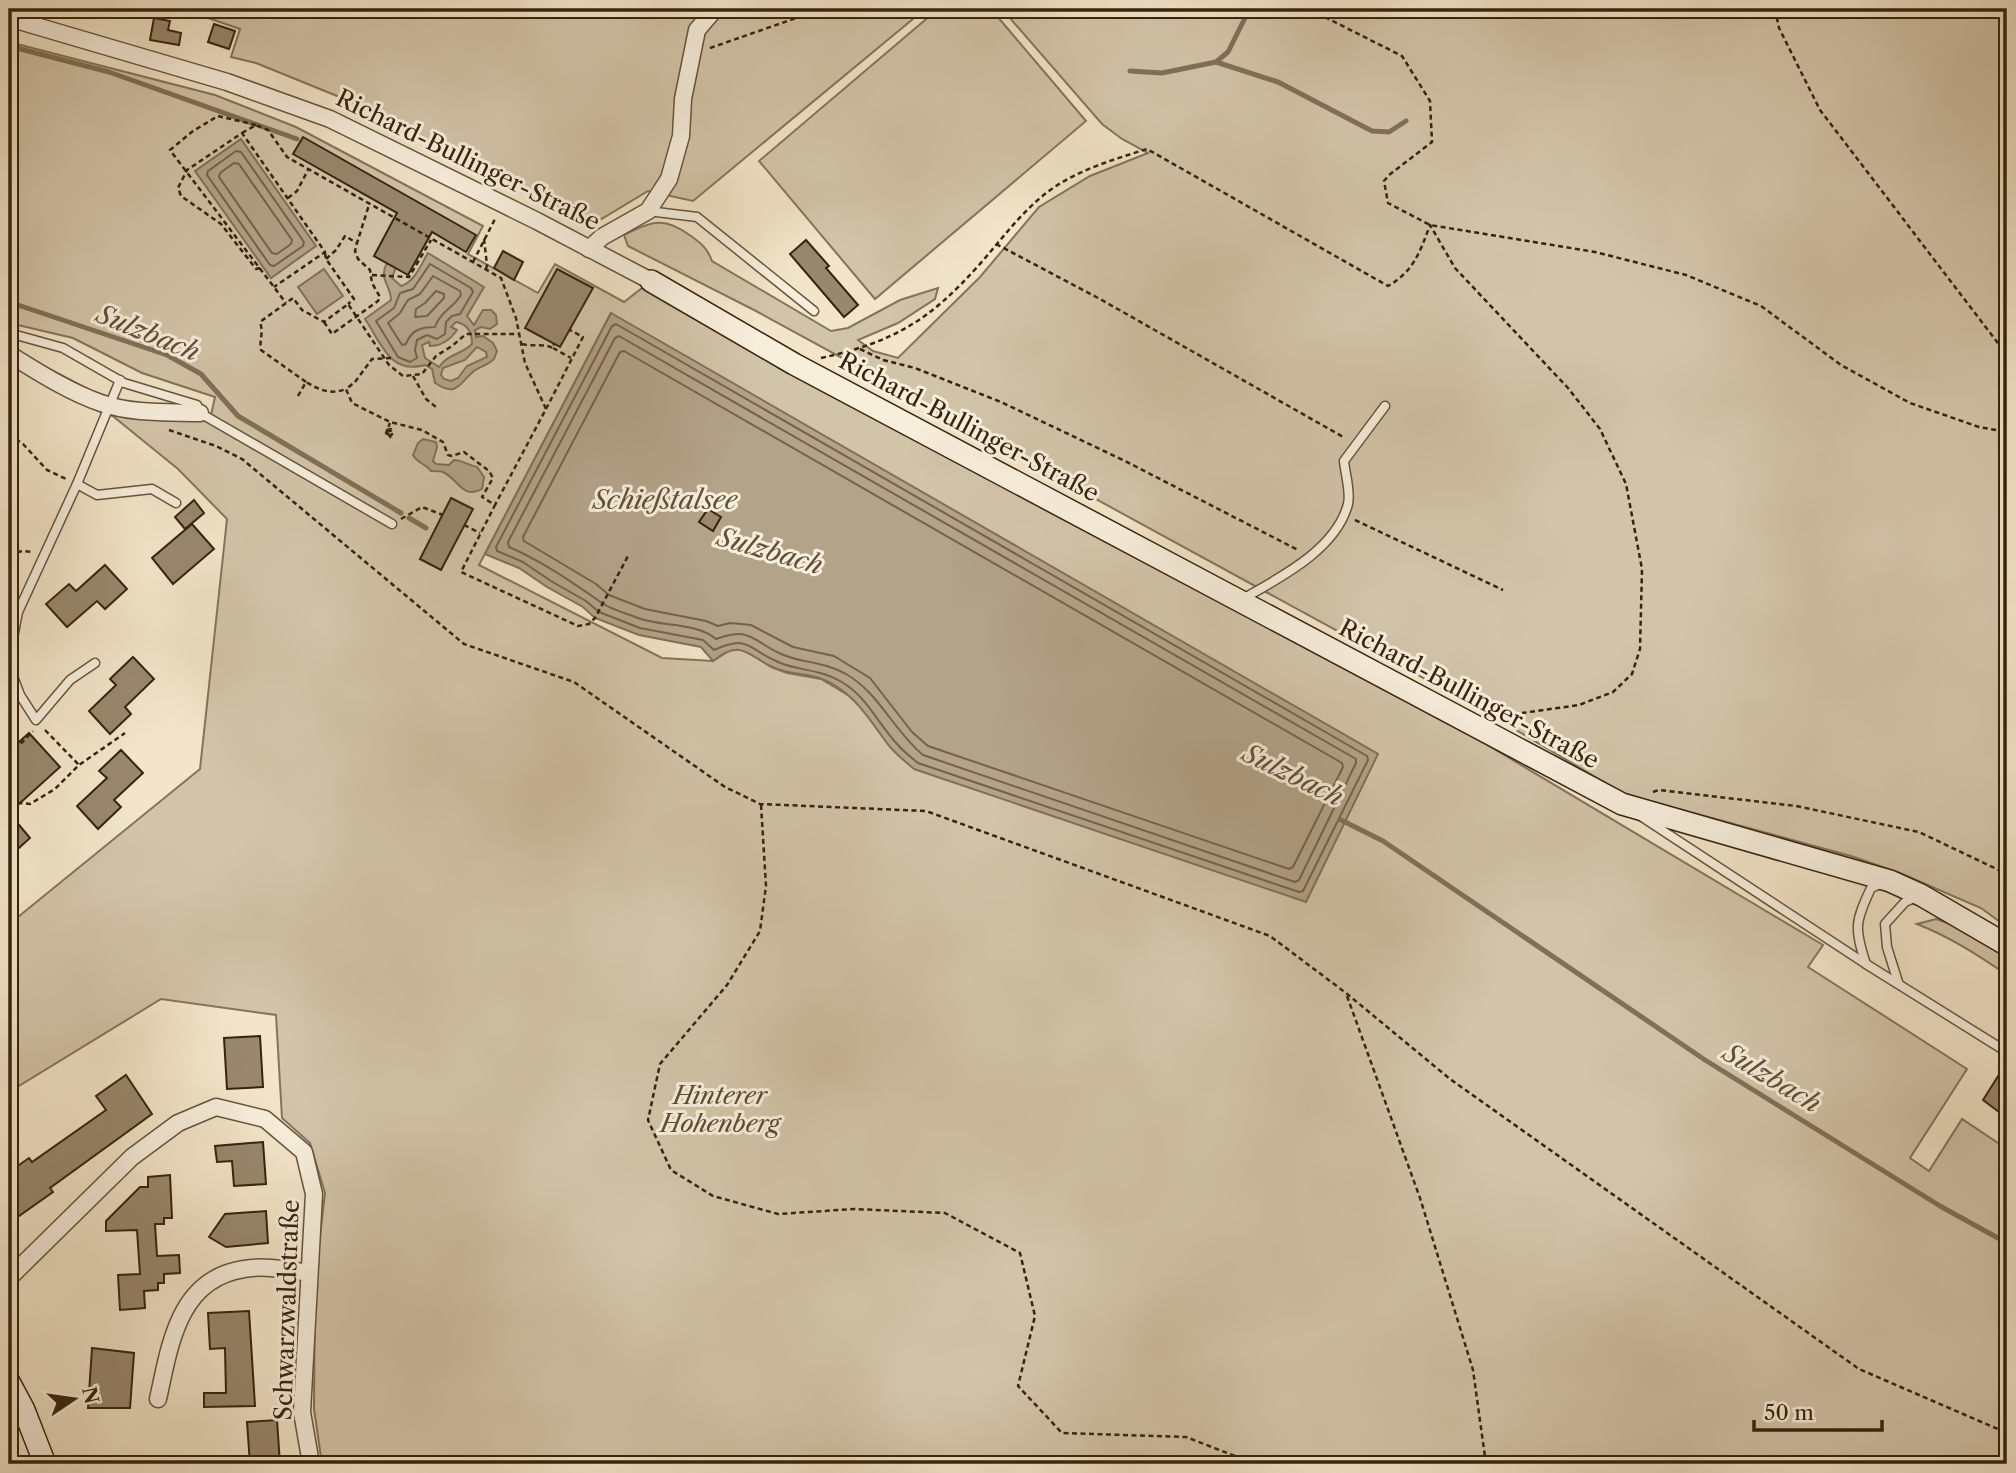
<svg xmlns="http://www.w3.org/2000/svg" width="2016" height="1473" font-family="'Libre Caslon Text',serif">
	<style>
		.green { fill: #d2c4a9; stroke: #84745a; stroke-width: 2; fill-rule: evenodd }
		.water { fill: #b2a389; stroke: #817057; stroke-width: 2; fill-rule: evenodd }
		.lines { fill: none; stroke-linecap: round; stroke-linejoin: round }
		.shore { stroke: #74634a; stroke-width: 2 }
		.stream { stroke: #817057; stroke-width: 5 }
		.building { fill: #98886e; stroke: #37230c; stroke-width: 2 }
		.lane-casing { stroke: #66543b; stroke-width: 11 }
		.street-casing { stroke: #66543b; stroke-width: 19 }
		.secondary-casing { stroke: #37230c; stroke-width: 24 }
		.path { stroke: #37230c; stroke-width: 2.5; stroke-dasharray: 5 3.5; stroke-linecap: butt }
		.lane { stroke: #f7eedc; stroke-width: 8 }
		.street { stroke: #f7eedc; stroke-width: 16 }
		.secondary { stroke: #f7eedc; stroke-width: 21 }
		.labels { text-anchor: middle; stroke-width: 6; stroke-linejoin: round; paint-order: stroke }
		.street-label { font-size: 24px; fill: #37230c; stroke: #f7eedc }
		.park-label { font-size: 24px; font-style: italic; fill: #5e4b33; stroke: #f7eedc }
		.water-label { font-size: 26px; font-style: italic; fill: #625038; stroke: #f7eedc }
	</style>
	<rect width="100%" height="100%" fill="#f2e5c9"/>
	<filter id="stains"><feTurbulence type="fractalNoise" baseFrequency=".00286" numOctaves="4"/><feColorMatrix values="0 0 0 0 .2 0 0 0 0 .09 0 0 0 0 .02 0 0 0 .5 -.17"/></filter>
	<radialGradient id="worn" r=".72"><stop offset=".6" stop-color="#630" stop-opacity="0"/><stop offset="1" stop-color="#630" stop-opacity=".3"/></radialGradient>
	<g class="green">
		<polygon points="182,9 925,9 693,201 648,191 593,224 369,109 256,63 231,57 240,29"/>
		<polygon points="938,9 991,9 1086,121 875,299 759,161"/>
		<path d="M1002 9H2007V927L1981 908 1900 873 1851 856 1624 794 1484 711 876 379 877 377 756 311 628 246 624 235C653 221 664 216 691 236 702 244 707 248 712 261L831 331 848 328 900 300 938 288 935 299 898 323 858 340 873 351 898 358 980 277 1039 207 1090 176 1148 153 1122 139 1102 124Z"/>
		<path d="M9 42 215 95 296 127 483 226 468 254 538 293 555 264 624 302 646 285 1469 734 1823 945 1808 967 1967 1069 1910 1158 1929 1171 1962 1119 2007 1149V1464H322L314 1409 315 1279 325 1193 310 1143 282 1118 276 1015 161 999 9 1092V908L18 917 200 769 227 519 178 469 114 417 9 357V348L111 401 210 420 215 397 142 373 73 338 9 323ZM611 313 860 706 851 697 821 679 787 673 771 667 745 650 732 649 713 661 662 658 479 565ZM472 509 441 570 420 559Z"/>
		<path d="M1936 919 1965 929 2007 959V975C1978 955 1950 937 1917 924Z"/>
	</g>
	<g class="water">
		<polygon points="241,139 316,246 271,278 195,171"/>
		<path d="M428 253 484 287 467 316 474 325 483 310H491L496 315 497 324 490 329 481 327 475 330 476 337 483 336 493 343 497 351 494 359C488 365 481 366 474 371 459 383 458 398 435 383L432 369 425 365C390 375 382 344 365 319L391 300C391 285 378 279 387 263L396 267 392 278 401 286C415 282 421 264 428 253ZM456 322C468 324 472 333 472 344 461 355 449 353 439 367L425 358 422 345 429 342 430 346C442 346 450 340 457 330L451 327ZM477 347 486 352 487 357 467 366 458 378 451 381 444 379 441 375 443 368 465 360Z"/>
		<polygon points="324,269 343,296 317,314 298,287"/>
		<path d="M611 313 1378 754 1306 902 914 769C906 762 897 755 890 747 870 721 855 692 822 679 807 673 790 675 775 668 748 657 742 637 713 661L701 647 639 635 595 618 583 607 547 587 519 568 485 554Z"/>
		<path d="M423 439 436 442 437 447 433 461 436 464 449 465 454 460C461 460 468 465 477 467L484 477 482 489C463 500 458 479 443 472 441 471 433 471 431 471 426 464 417 463 413 455L418 443Z"/>
	</g>
	<g class="lines">
		<g class="shore">
			<polygon points="236,151 241,152 304,242 303,246 274,266 270,265 207,175 208,171"/>
			<polygon points="234,163 239,164 292,240 291,244 277,254 272,253 219,177 220,173"/>
			<polygon points="430,264 471,288 473,292 460,314 452,316 446,322 445,334 437,339 427,335 417,340 415,350 417,358 410,362 398,357 376,321 394,308 400,293 413,289"/>
			<path d="M433 276 460 291 461 295C453 308 440 312 435 327 421 327 411 330 406 344L402 345 388 323 400 313 408 300 420 294Z"/>
			<polygon points="436,291 444,294 444,298 427,316 415,317 416,309 425,303"/>
			<path d="M616 324 1367 756 1368 760 1303 891 1299 892 918 763C911 757 904 752 898 745 877 723 867 696 840 681 820 669 798 671 778 662 747 649 750 634 714 650L703 640 640 628 599 612 586 601 551 581 523 562 497 551 496 547 612 326Z"/>
			<path d="M619 336 1356 759V763L1299 880 1295 882 923 755C894 731 879 693 846 674 821 660 801 664 779 653 750 639 751 627 716 639 695 622 662 627 638 618 626 613 612 610 602 603 573 583 542 561 509 547L508 542 615 338Z"/>
			<polygon points="624,351 1342,763 1343,767 1293,867 1289,869 928,746 912,732 870,678 834,656 793,647 751,625 730,623 718,626 706,621 645,609 609,595 596,584 524,541 523,537 620,352"/>
		</g>
		<g class="stream">
			<polyline points="9,46 109,72 297,139"/>
			<polyline points="1216,62 1278,82 1372,131 1389,132 1406,121"/>
			<polyline points="1130,71 1162,73 1216,62 1228,52 1247,14"/>
			<polyline points="9,302 167,355 201,374 238,416 401,513"/>
			<polyline points="409,518 426,528"/>
			<polyline points="1341,820 1383,841 1705,1060 1940,1206 2007,1243"/>
		</g>
	</g>
	<g class="building">
		<polygon points="154,18 170,21 168,30 181,33 179,45 150,40"/>
		<polygon points="214,24 235,31 229,49 208,42"/>
		<polygon points="303,137 476,235 466,252 432,232 408,275 374,256 397,213 293,154"/>
		<polygon points="806,240 829,266 826,268 858,305 844,317 790,254"/>
		<polygon points="503,251 523,262 514,280 494,268"/>
		<polygon points="557,269 593,288 560,347 525,328"/>
		<polygon points="451,498 473,509 441,570 420,559"/>
		<polygon points="194,500 204,513 185,529 175,517"/>
		<polygon points="708,509 721,517 713,531 699,522"/>
		<polygon points="192,524 214,549 173,584 152,558"/>
		<polygon points="105,565 127,589 105,609 97,601 67,627 46,604 69,584 76,591"/>
		<polygon points="133,657 154,679 125,707 131,714 110,734 89,711 116,685 110,679"/>
		<polygon points="29,733 60,767 9,813 9,751"/>
		<polygon points="121,750 143,773 114,800 121,807 98,829 77,806 107,778 99,771"/>
		<polygon points="9,813 30,838 9,857"/>
		<polygon points="260,1036 263,1087 227,1089 224,1038"/>
		<polygon points="2007,1062 2007,1118 1983,1100"/>
		<polygon points="126,1075 152,1114 50,1188 53,1192 9,1223 9,1172 29,1158 32,1162 106,1110 96,1096"/>
		<polygon points="263,1142 266,1184 234,1186 232,1161 217,1162 215,1146"/>
		<polygon points="170,1175 172,1218 164,1218 164,1224 155,1224 157,1256 179,1255 180,1273 164,1274 164,1283 158,1283 158,1290 144,1291 145,1308 120,1310 118,1275 140,1274 137,1230 106,1231 106,1221 140,1187 148,1187 148,1177"/>
		<polygon points="266,1211 268,1243 226,1247 209,1237 225,1214"/>
		<polygon points="249,1311 255,1406 204,1407 204,1393 226,1393 225,1348 210,1349 208,1313"/>
		<polygon points="92,1348 134,1353 130,1408 88,1408"/>
		<polygon points="277,1420 280,1464 250,1464 247,1422"/>
	</g>
	<g class="lines">
		<defs>
			<g id="lane">
				<polyline points="648,211 697,217 814,311"/>
				<polyline points="9,333 63,348 124,383 197,405 200,413 392,524"/>
				<polyline points="77,484 97,495 152,489 176,503"/>
				<path d="M1241 600C1279 578 1336 550 1348 504 1351 492 1345 473 1344 461L1385 406"/>
				<polyline points="9,659 18,612 77,484 120,380"/>
				<polyline points="9,666 20,695 36,720 70,680 95,663"/>
				<polyline points="1642,817 1866,964 2007,1052"/>
				<path d="M1866 964C1854 928 1855 922 1871 888L1880 884"/>
				<polyline points="1898,982 1887,947 1885,924 1905,902 1916,897"/>
			</g>
			<g id="street">
				<polyline points="9,18 227,82 330,119 537,221 651,281"/>
				<polyline points="589,249 602,237 648,211 669,179 681,136 683,99 697,30 715,9"/>
				<path d="M9 354C38 372 69 392 101 403 132 414 168 412 200 413"/>
				<polyline points="9,1278 132,1157 178,1123 216,1107 265,1119 304,1152 314,1194 302,1412 311,1464"/>
				<path d="M158 1399C170 1345 178 1279 244 1269 265 1265 288 1270 309 1273"/>
			</g>
			<g id="secondary">
				<polyline points="651,281 794,364 1622,804 1890,881 1921,895 2007,945"/>
				<polyline points="9,1382 24,1410 45,1464"/>
			</g>
		</defs>
		<use href="#lane" class="lane-casing"/>
		<use href="#street" class="street-casing"/>
		<use href="#secondary" class="secondary-casing"/>
		<g class="path">
			<polyline points="1301,9 1313,11 1402,56 1430,101 1432,142 1389,175 1384,181 1388,203 1430,225 1595,252 1686,275 1761,306 1841,365 1910,403 1979,427 2007,432"/>
			<polyline points="1775,9 1779,28 1820,110 2007,355"/>
			<polyline points="710,48 822,9"/>
			<polyline points="256,125 218,116 193,131 170,150 286,303"/>
			<polyline points="242,133 256,125 268,130 287,157 501,278 516,318 525,363 546,409 495,505"/>
			<polyline points="288,198 297,191 308,170"/>
			<polyline points="484,239 487,265 486,269"/>
			<polyline points="996,244 1100,299 1345,438"/>
			<polyline points="325,253 326,259 354,299 348,304"/>
			<polyline points="326,259 336,250 345,236 357,243 369,205"/>
			<polyline points="473,262 495,219"/>
			<polyline points="260,268 256,269 221,224 181,196 178,188 187,170 242,133 325,252 274,287"/>
			<polyline points="372,275 409,277 431,240"/>
			<polyline points="324,322 332,334 378,301 380,297 372,283 370,270 358,259 355,251 357,243"/>
			<path d="M522 344C532 347 544 343 553 348L554 344"/>
			<polyline points="553,348 571,358"/>
			<polyline points="860,349 883,360 915,368 1001,402 1125,461 1298,550"/>
			<polyline points="391,358 372,359 355,382 346,389 352,403 390,422 422,430 443,442 448,455 452,456 464,452 489,471 493,478 482,497 495,505 461,572 578,626 589,624 595,618 628,556"/>
			<path d="M821 358C894 342 930 320 979 265 1003 238 1023 209 1053 188 1081 169 1115 159 1147 149L1388 286C1414 271 1420 252 1430 225L1455 268 1568 388 1600 429 1626 484 1642 569 1640 649 1632 674 1613 692 1579 705 1522 713"/>
			<polyline points="413,376 426,399 436,407"/>
			<path d="M306 382 261 350C259 339 264 334 260 322L293 298 302 310 324 322 348 304 389 365 403 376 422 374 436 356 452 346 466 334H520"/>
			<path d="M298 396 306 382C320 390 330 395 346 389"/>
			<polyline points="546,409 583,337 570,330"/>
			<polyline points="169,430 216,446 242,459 464,644 574,682 725,787 760,804 926,811 1270,936 1346,993 1450,1079 1859,1369 2007,1433"/>
			<polyline points="389,432 388,431 391,431 390,436 386,432 387,430 391,429 392,434 390,437 386,433 390,423"/>
			<polyline points="9,434 23,444 47,470 66,479"/>
			<polyline points="401,519 422,507 443,515"/>
			<polyline points="1355,520 1503,590"/>
			<polyline points="464,525 480,533"/>
			<polyline points="9,555 22,551 33,552"/>
			<polyline points="45,730 79,765"/>
			<polyline points="9,756 33,731"/>
			<polyline points="1653,792 1659,790 1796,806 1919,832 2007,874"/>
			<polyline points="9,802 30,804 55,789 79,765 125,733"/>
			<polyline points="761,805 766,886 760,931 727,985 660,1064 648,1120 671,1170 713,1196 778,1214 854,1209 945,1213 1020,1253 1035,1316 1018,1386 1062,1433 1186,1437 1240,1458 1245,1464"/>
			<polyline points="1347,996 1420,1198 1473,1370 1486,1464"/>
		</g>
		<use href="#lane" class="lane"/>
		<use href="#street" class="street"/>
		<use href="#secondary" class="secondary"/>
	</g>
	<g class="labels">
		<g class="street-label">
			<text transform="translate(468 160) rotate(26)" y="8">Richard-Bullinger-Straße</text>
			<text transform="translate(969 427) rotate(28)" y="8">Richard-Bullinger-Straße</text>
			<text transform="translate(1469 694) rotate(28)" y="8">Richard-Bullinger-Straße</text>
			<text transform="translate(287 1310) rotate(-88)" y="8">Schwarzwaldstraße</text>
		</g>
		<g class="park-label">
			<text x="720" y="1104">Hinterer<tspan x="720" dy="28">Hohenberg</tspan></text>
		</g>
		<g class="water-label">
			<text transform="translate(148 333) rotate(22)" y="9">Sulzbach</text>
			<text x="665" y="509">Schießtalsee</text>
			<text transform="translate(770 551) rotate(16)" y="9">Sulzbach</text>
			<text transform="translate(1293 775) rotate(26)" y="9">Sulzbach</text>
			<text transform="translate(1772 1078) rotate(31)" y="9">Sulzbach</text>
		</g>
	</g>
	<rect width="2016" height="1473" fill="none" stroke="#f2e5c9" stroke-width="35"/>
	<rect x="10" y="10" width="1995" height="1452" fill="none" stroke="#37230c" stroke-width="3.5"/>
	<rect x="18" y="18" width="1981" height="1438" fill="none" stroke="#37230c" stroke-width="2"/>
	<g transform="translate(74 1399) rotate(77)" stroke="#f7eedc" stroke-width="5" paint-order="stroke">
	<path d="M0-5L12 26L0 18L-12 26Z" fill="#37230c"/>
	<text y="-10" font-size="19" font-weight="bold" text-anchor="middle" fill="#37230c">N</text>
	</g>
	<path d="M1754 1420v10h128v-10" fill="none" stroke="#37230c" stroke-width="3.5"/>
	<text x="1764" y="1420" font-size="21" fill="#37230c" stroke="#f7eedc" stroke-width="5" paint-order="stroke">50 m</text>
	<rect width="100%" height="100%" filter="url(#stains)"/>
	<rect width="100%" height="100%" fill="url(#worn)"/>
</svg>
